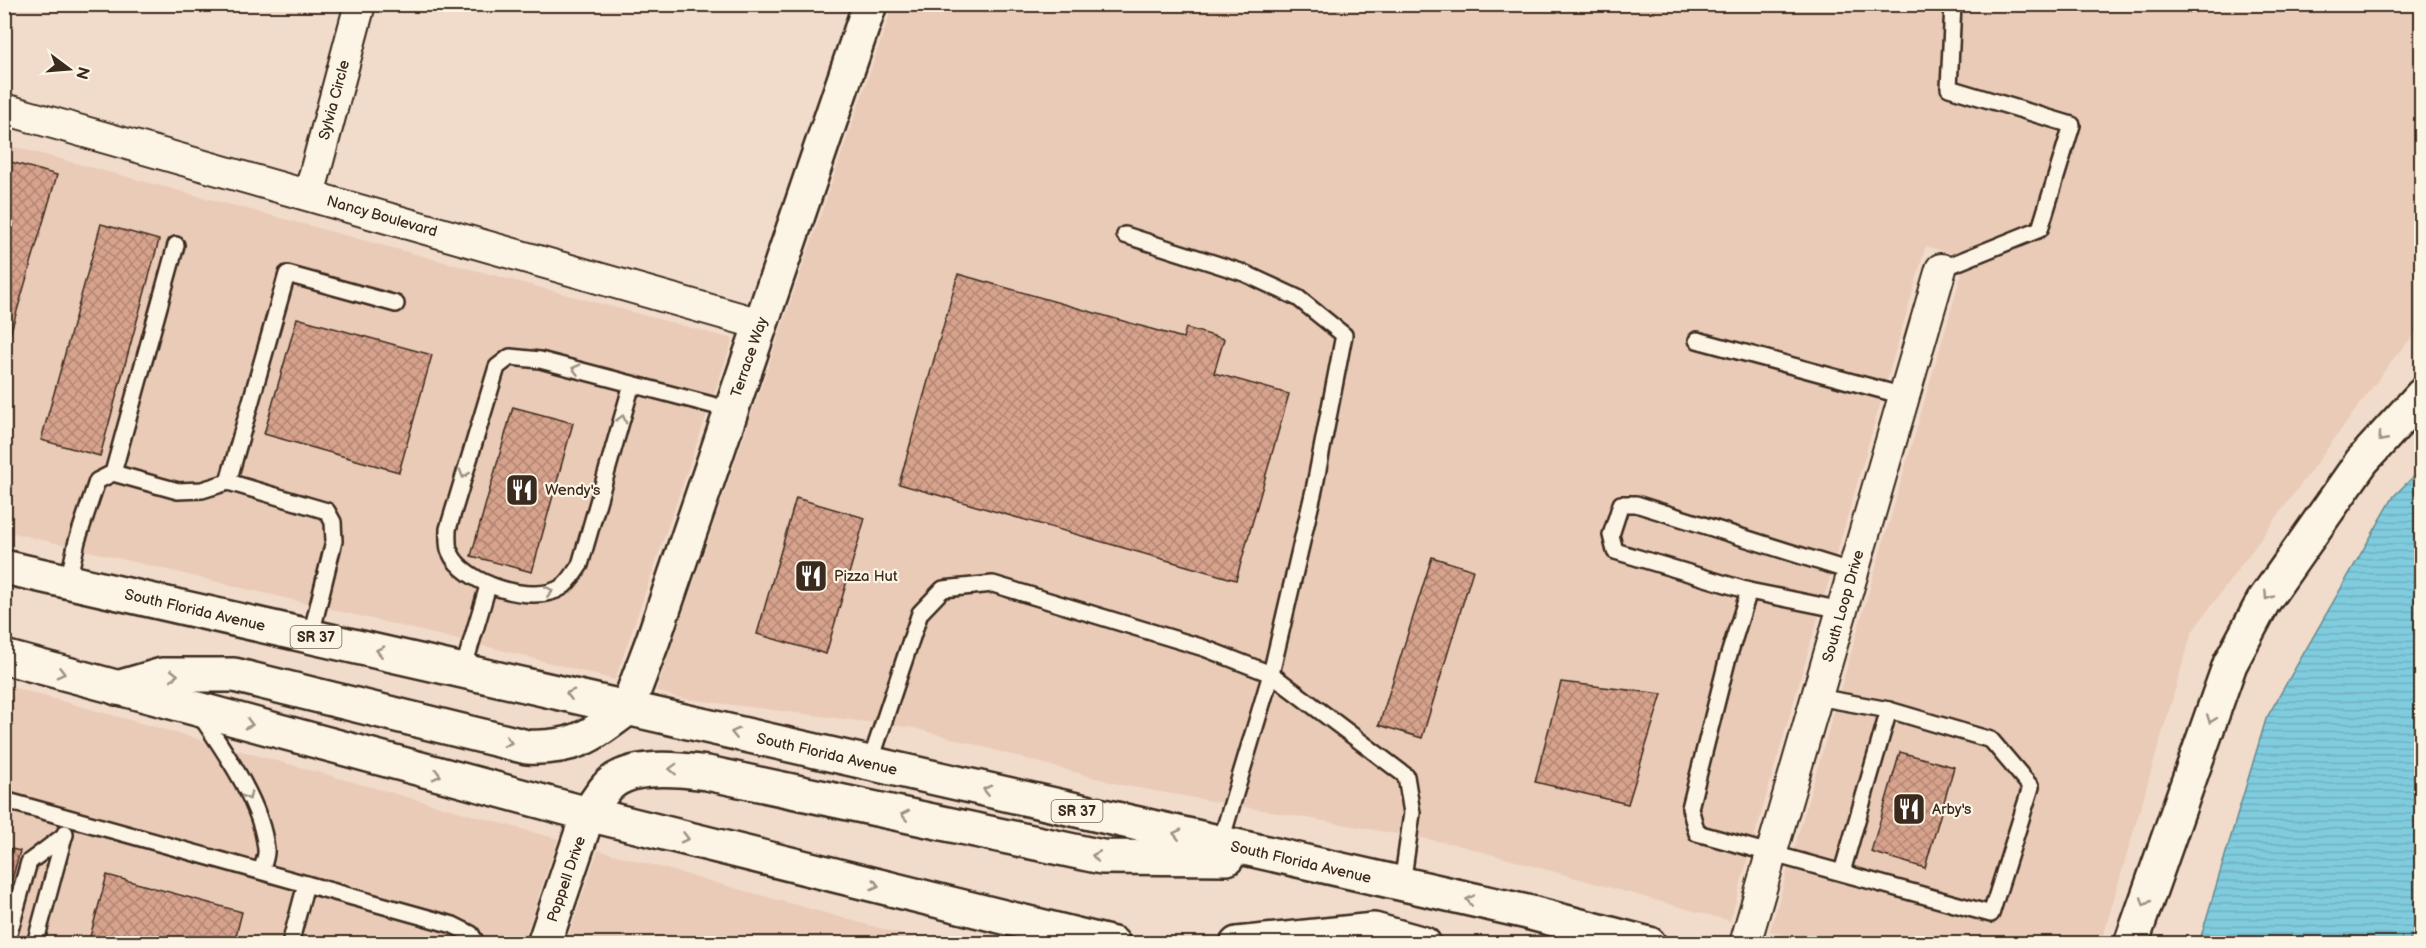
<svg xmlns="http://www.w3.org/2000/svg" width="2426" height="948" font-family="'Balsamiq Sans',sans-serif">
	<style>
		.built { fill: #eacbb8 }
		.water { fill: url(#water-rules); stroke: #648b92; stroke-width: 1.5 }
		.building { fill: url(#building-cross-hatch); stroke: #3b2a1e; stroke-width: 1.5 }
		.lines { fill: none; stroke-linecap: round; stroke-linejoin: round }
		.lane-casing { stroke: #3b2a1e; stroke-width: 20 }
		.street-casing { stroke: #3b2a1e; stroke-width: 34 }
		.secondary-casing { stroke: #3b2a1e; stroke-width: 38 }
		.primary-casing { stroke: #3b2a1e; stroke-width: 38 }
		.highway-casing { stroke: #3b2a1e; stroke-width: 38 }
		.lane { stroke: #fcf5e5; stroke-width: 15 }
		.street { stroke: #fcf5e5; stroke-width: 30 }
		.secondary { stroke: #fcf5e5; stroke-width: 33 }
		.primary { stroke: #fcf5e5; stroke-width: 33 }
		.highway { stroke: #fcf5e5; stroke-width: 33 }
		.oneway { stroke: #9c9082 }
		.labels { text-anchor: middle; stroke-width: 4.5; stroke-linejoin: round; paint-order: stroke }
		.shield { fill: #fcf5e5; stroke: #75675a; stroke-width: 1.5 }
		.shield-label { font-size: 14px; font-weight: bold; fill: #3b2a1e }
		.street-label { font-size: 15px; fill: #3b2a1e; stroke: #fcf5e5 }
		.poi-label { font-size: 15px; fill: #3b2a1e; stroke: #fcf5e5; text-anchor: start }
	</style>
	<defs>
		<pattern id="water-rules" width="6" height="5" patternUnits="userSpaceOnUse" patternTransform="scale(1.5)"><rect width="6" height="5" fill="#80ccdf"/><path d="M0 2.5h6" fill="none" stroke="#70afbf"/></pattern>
		<pattern id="building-cross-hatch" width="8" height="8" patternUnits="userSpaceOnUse" patternTransform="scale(1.5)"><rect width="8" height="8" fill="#d8a38d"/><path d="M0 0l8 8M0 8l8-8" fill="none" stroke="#b08573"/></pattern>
	</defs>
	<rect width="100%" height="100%" fill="#f1dccb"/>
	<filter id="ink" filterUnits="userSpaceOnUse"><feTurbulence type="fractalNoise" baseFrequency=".0167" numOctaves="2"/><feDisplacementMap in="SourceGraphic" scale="12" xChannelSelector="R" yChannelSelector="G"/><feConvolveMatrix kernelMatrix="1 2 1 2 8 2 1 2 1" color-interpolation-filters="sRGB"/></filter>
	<g filter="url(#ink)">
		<g class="built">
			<polygon points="893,5 2421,5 2421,328 2397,354 2192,632 2101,943 1815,944 1770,931 1966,258 1926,246 1730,921 1454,844 1121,785 914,728 678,698 656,691"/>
			<polygon points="4,144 733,339 615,680 509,652 5,531"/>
			<polygon points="4,685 558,839 523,943 5,943"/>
			<polygon points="598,850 933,943 566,943"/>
		</g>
		<polygon class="water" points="2421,469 2422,915 2408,943 2199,943 2266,719 2394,496"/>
		<g class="building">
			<polygon points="4,160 57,175 4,355"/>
			<polygon points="101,224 159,240 100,456 41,440"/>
			<polygon points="958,274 1183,338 1186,328 1224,339 1214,373 1289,394 1236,580 899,484"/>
			<polygon points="297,318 432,355 399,472 264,434"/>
			<polygon points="513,407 573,423 532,572 471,556"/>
			<polygon points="796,498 865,518 826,654 757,634"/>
			<polygon points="1432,557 1473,570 1422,738 1379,725"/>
			<polygon points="1561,682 1662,694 1628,804 1535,782"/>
			<polygon points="1900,752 1954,767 1925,868 1871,852"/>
			<polygon points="4,847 20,851 4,908"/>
			<polygon points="107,875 242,912 234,944 88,944"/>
		</g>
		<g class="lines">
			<defs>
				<g id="lane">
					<polyline points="1125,235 1244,273 1298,298 1344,335 1314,490 1271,674 1220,844"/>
					<polyline points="1941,269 2040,229 2072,125 1949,88 1953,4"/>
					<polyline points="1697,340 1904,396"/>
					<path d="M632 384 580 565C575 572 569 583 562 587 534 606 463 584 450 552 447 546 448 536 448 529L497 367 510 357 540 360 731 410"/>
					<polyline points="113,473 178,491 202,490 228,482 327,511 333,522 334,541 311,635"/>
					<polyline points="228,482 287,274 396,304"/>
					<polyline points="68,581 77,541 97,481 113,473 176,245"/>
					<polyline points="1749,591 1615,551 1611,535 1621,504 1636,504 1853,572"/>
					<polyline points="463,670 488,586"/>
					<polyline points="1817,697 1889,710 1991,740 2031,787 1991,914 1697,833 1690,808 1727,661 1749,591 1842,610"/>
					<path d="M198 712C223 749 262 803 266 849 267 856 263 865 261 871"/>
					<polyline points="870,763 920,613 943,589 993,584 1204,648 1271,674 1406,776 1412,813 1402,885"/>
					<polyline points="4,800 306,884 290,944"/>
					<polyline points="1842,872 1889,710"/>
					<polyline points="306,884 453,925 471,934 477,944"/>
					<polyline points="6,944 29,862 65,835"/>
					<polyline points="35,944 65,833"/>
				</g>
				<g id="street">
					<polyline points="4,109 760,324"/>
					<polyline points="309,195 360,4"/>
					<polyline points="1745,944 1941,269"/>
				</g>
				<g id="secondary">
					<polyline points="627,709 653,640 870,4"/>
					<polyline points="544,944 588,814"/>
				</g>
				<g id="primary">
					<polyline points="4,567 1527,912 1649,944"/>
					<polyline points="4,657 588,814 1113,944"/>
					<path d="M117 688 162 675H234L527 747C575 749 591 736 627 709"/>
					<path d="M588 814C594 805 600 795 607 787 629 763 679 769 707 773L1102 857 1227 858"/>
					<polyline points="1237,944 1374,930 1424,944"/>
				</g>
				<polyline id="highway" points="2131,944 2230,664 2263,602 2362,461 2422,395"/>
			</defs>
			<use href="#lane" class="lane-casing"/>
			<use href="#street" class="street-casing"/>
			<use href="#secondary" class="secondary-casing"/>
			<use href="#primary" class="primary-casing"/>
			<use href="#highway" class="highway-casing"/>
			<use href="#lane" class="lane"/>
			<use href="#street" class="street"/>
			<use href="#secondary" class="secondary"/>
			<use href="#primary" class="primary"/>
			<use href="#highway" class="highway"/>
		</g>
		<defs><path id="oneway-chevron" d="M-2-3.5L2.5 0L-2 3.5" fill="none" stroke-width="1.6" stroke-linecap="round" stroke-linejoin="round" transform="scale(1.5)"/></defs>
		<g class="oneway">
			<use href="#oneway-chevron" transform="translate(576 369) rotate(-165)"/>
			<use href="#oneway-chevron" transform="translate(622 419) rotate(-74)"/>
			<use href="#oneway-chevron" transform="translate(2382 438) rotate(132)"/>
			<use href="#oneway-chevron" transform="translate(464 474) rotate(107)"/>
			<use href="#oneway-chevron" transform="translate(549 591) rotate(-12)"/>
			<use href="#oneway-chevron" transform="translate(2268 596) rotate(124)"/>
			<use href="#oneway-chevron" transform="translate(380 651) rotate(-167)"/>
			<use href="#oneway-chevron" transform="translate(61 673) rotate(15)"/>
			<use href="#oneway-chevron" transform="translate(174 675)"/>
			<use href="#oneway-chevron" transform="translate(570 694) rotate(-166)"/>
			<use href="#oneway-chevron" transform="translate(2211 719) rotate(110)"/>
			<use href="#oneway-chevron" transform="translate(249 724) rotate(15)"/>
			<use href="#oneway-chevron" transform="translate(735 733) rotate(-167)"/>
			<use href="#oneway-chevron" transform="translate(508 742) rotate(14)"/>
			<use href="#oneway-chevron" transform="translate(673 769) rotate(-178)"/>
			<use href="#oneway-chevron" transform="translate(437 775) rotate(15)"/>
			<use href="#oneway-chevron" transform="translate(987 790) rotate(-167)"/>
			<use href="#oneway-chevron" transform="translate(248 796) rotate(64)"/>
			<use href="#oneway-chevron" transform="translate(905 815) rotate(-168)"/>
			<use href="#oneway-chevron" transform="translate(1177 834) rotate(-167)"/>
			<use href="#oneway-chevron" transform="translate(685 838) rotate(14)"/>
			<use href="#oneway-chevron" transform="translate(1096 856) rotate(-170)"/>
			<use href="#oneway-chevron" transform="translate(875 885) rotate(14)"/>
			<use href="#oneway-chevron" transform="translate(1470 900) rotate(-168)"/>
			<use href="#oneway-chevron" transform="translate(2145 902) rotate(110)"/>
		</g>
	</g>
	<defs>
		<symbol id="restaurant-square" viewBox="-11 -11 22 22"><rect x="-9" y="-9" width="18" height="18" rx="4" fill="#3b2a1e" stroke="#fcf5e5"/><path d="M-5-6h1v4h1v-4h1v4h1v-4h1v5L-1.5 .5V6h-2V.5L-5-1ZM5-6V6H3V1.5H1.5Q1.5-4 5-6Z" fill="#fff"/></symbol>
	</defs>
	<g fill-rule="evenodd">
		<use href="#restaurant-square" x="503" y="471" width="38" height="38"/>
		<use href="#restaurant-square" x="792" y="557" width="38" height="38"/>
		<use href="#restaurant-square" x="1890" y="790" width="38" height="38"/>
	</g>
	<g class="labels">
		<g class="shield">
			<rect x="290.5" y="626" width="51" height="22" rx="4.5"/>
			<rect x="1051.5" y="800" width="51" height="22" rx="4.5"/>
		</g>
		<g class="shield-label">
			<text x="316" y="642">SR 37</text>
			<text x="1077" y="816">SR 37</text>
		</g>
		<g class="street-label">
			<text transform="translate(334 100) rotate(-75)" y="5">Sylvia Circle</text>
			<text transform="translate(382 216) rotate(16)" y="5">Nancy Boulevard</text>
			<text transform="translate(749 357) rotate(-71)" y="5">Terrace Way</text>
			<text transform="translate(1843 606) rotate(-74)" y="5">South Loop Drive</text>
			<text transform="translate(195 610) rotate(13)" y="5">South Florida Avenue</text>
			<text transform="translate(827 754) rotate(13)" y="5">South Florida Avenue</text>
			<text transform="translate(1301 862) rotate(13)" y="5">South Florida Avenue</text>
			<text transform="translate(566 879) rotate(-71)" y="5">Poppell Drive</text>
		</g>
		<g class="poi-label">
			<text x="545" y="495">Wendy's</text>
			<text x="834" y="581">Pizza Hut</text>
			<text x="1932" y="814">Arby's</text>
		</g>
	</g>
	<rect width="2426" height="948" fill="none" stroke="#fcf5e5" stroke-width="24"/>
	<rect x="12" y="12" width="2402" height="924" fill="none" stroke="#3b2a1e" stroke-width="2" filter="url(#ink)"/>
	<g transform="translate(69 69) rotate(106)" stroke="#fcf5e5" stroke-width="4.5" paint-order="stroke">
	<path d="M0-4.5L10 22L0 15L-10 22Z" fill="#3b2a1e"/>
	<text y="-9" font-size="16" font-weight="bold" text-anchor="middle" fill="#3b2a1e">N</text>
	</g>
</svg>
